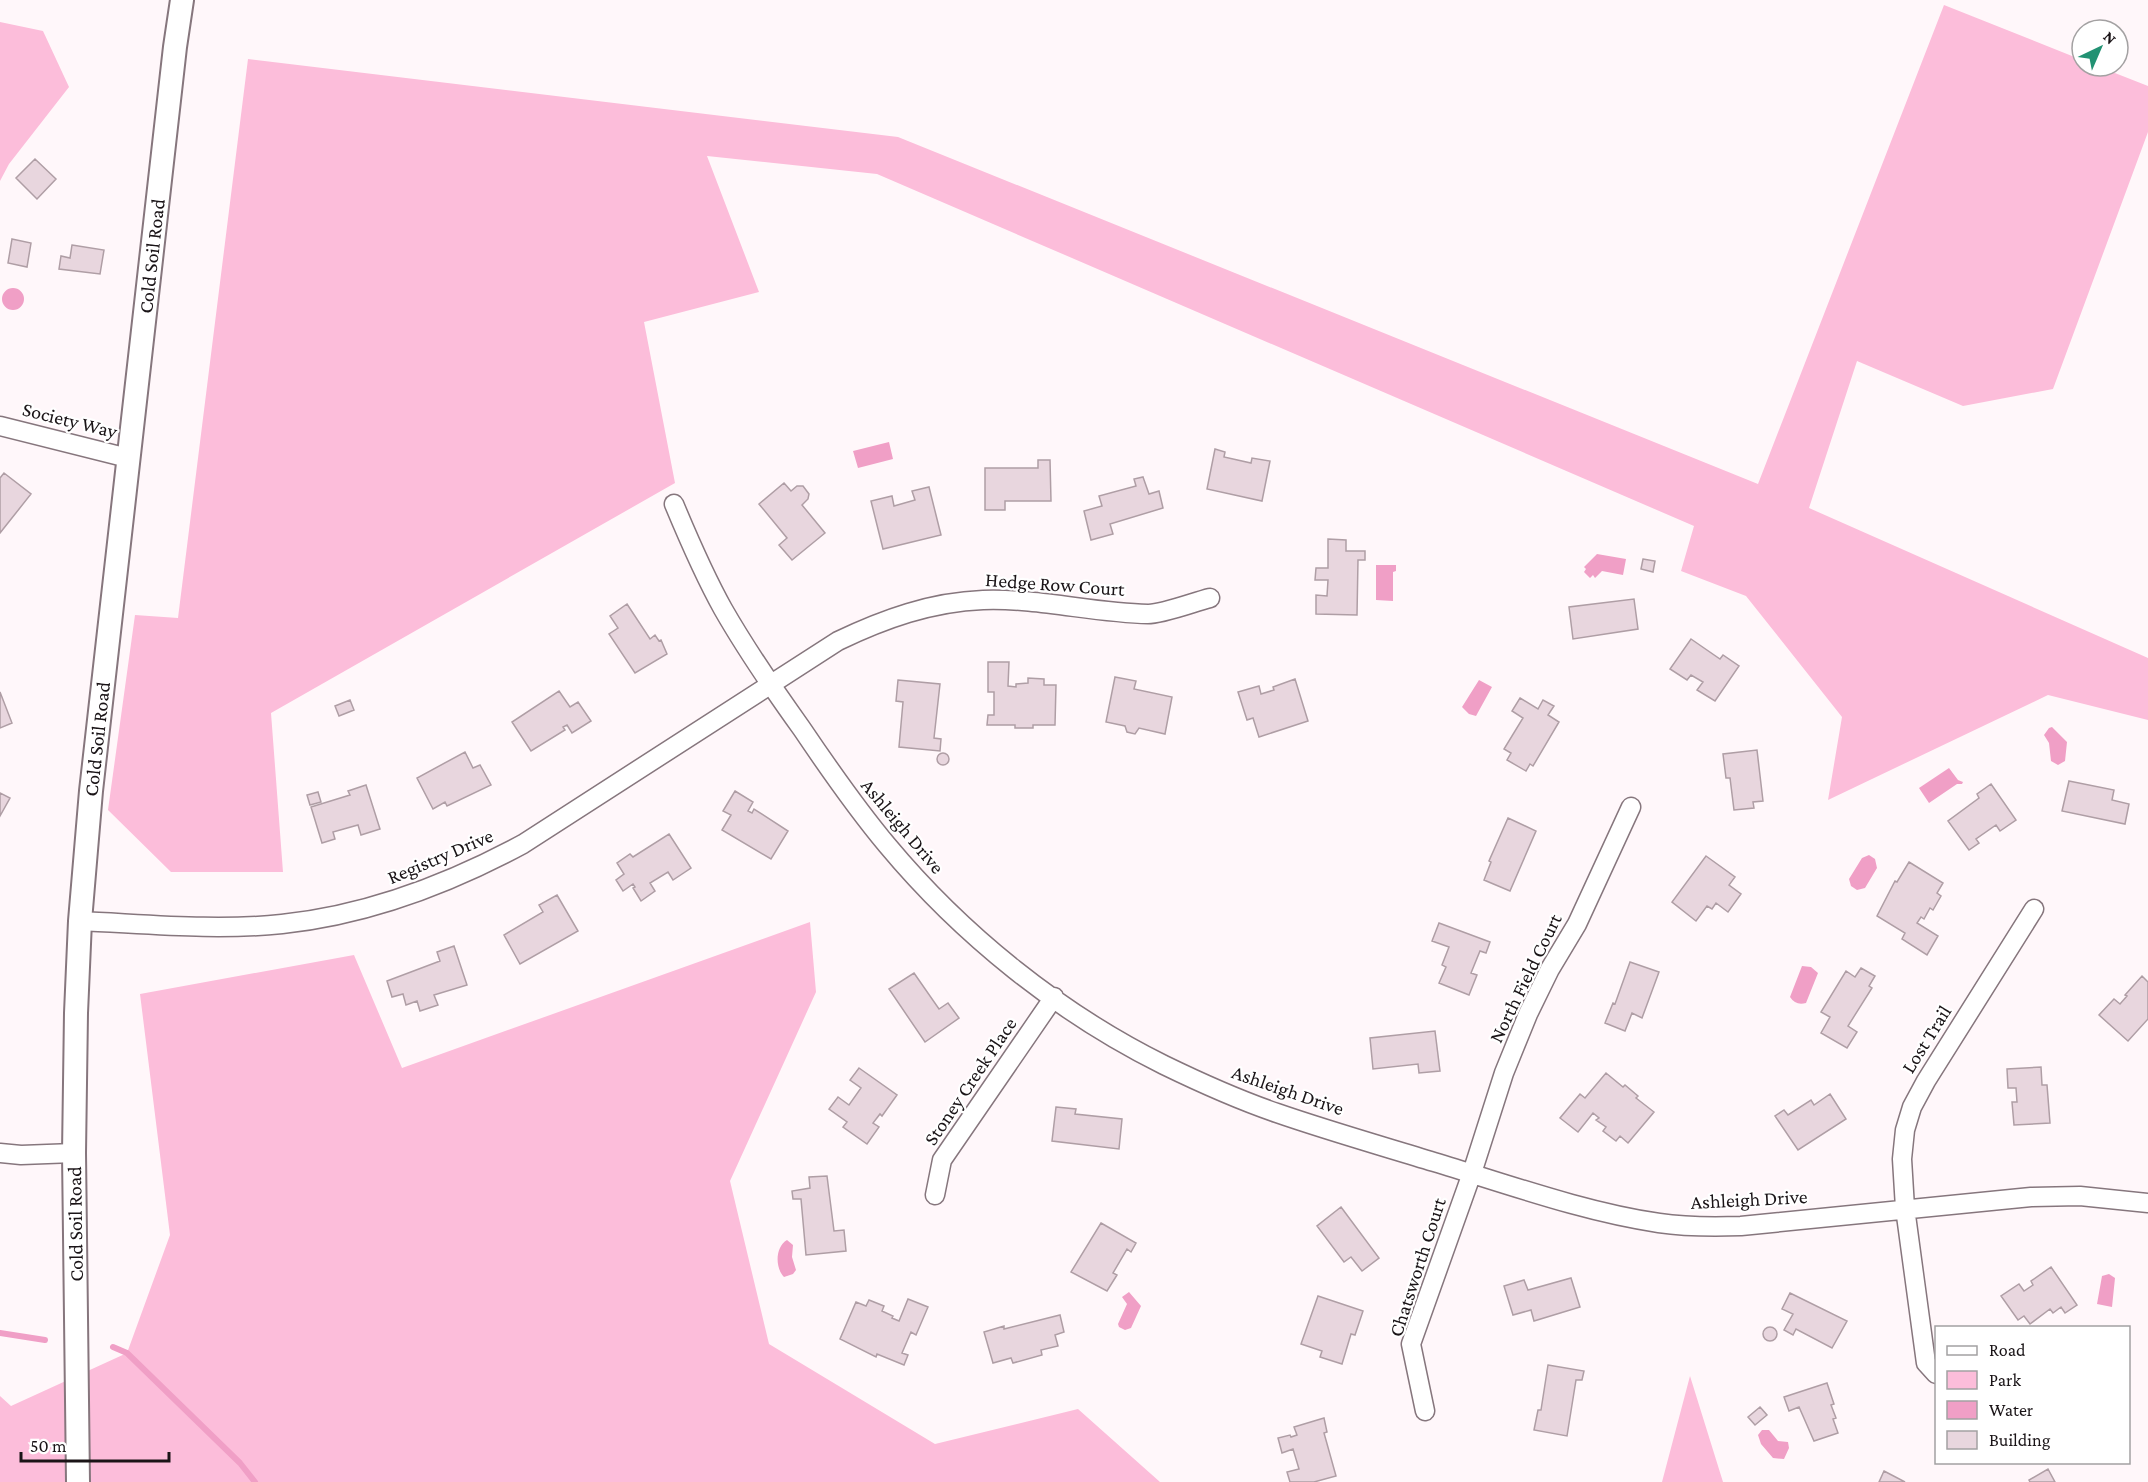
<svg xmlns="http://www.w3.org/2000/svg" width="2148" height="1482" font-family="'Crimson Pro',serif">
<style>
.green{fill:#fcbdda}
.water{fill:#f09fc6}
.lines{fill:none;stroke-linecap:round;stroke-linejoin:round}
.stream{stroke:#f09fc6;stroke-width:6}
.building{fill:#e8d6de;stroke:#af9ea5;stroke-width:1.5}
.minor-casing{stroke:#86767d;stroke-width:21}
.tertiary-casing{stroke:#86767d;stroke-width:26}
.minor{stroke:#fff;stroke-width:18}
.tertiary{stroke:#fff;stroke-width:22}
.labels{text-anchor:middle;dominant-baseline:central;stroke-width:4.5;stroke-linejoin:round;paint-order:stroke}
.street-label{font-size:20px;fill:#1a1417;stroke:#fff}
</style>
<rect width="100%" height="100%" fill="#fff7fa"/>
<path class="green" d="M1944 5 2082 60V66H2097L2148 86V132L2053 389 1963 406 1857 361 1809 508 2148 658V720L2048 695 1828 800 1842 717 1746 596 1681 571 1694 526 877 174 707 156 759 292 644 322 675 483 271 713 283 872H171L108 810 135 615 178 618 248 59 898 137 1758 484Z
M0 22 43 31 69 87 9 164 0 181Z
M810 922 816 992 730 1181 769 1344 935 1444 1078 1409 1160 1482H0V1396L11 1406 127 1353 170 1235 140 994 354 955 402 1068Z
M1690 1376 1723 1482H1662Z"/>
<path class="water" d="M2 299a11 11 0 1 1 22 0a11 11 0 1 1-22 0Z
M889 442 893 459 858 468 853 451Z
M1597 554 1626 559 1623 575 1602 571 1595 578 1593 575 1590 578 1584 572 1586 569 1584 567Z
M1376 565H1396V571L1393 572V601L1376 600Z
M1479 680 1492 687 1476 716 1469 714 1462 707Z
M2052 727 2067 742 2065 761 2058 765 2051 761 2049 743 2044 735 2049 728Z
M1949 768 1958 780 1963 782 1962 784H1957L1929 803 1919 788Z
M1869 855 1875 859 1877 868 1865 888 1857 890 1851 886 1849 879 1862 858Z
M1802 966 1811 967 1818 973 1806 1003C1799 1005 1794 1003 1790 997Z
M787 1240 793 1245 792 1257 796 1270 793 1274 784 1277C775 1268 775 1247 787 1240Z
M2109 1274 2115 1278 2112 1307 2097 1304 2102 1276Z
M1129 1292 1141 1306 1131 1328 1125 1330 1119 1327 1118 1324 1127 1304 1122 1297Z
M1762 1430H1769L1778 1441 1788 1442 1789 1448 1784 1459 1773 1458 1761 1444 1758 1435Z"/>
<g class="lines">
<path class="stream" d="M0 1333 45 1340
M113 1347 127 1353 240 1463 255 1482"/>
</g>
<path class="building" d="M35 159 56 179 37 199 16 178Z
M12 239 31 243 27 267 8 263Z
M72 245 104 250 100 274 59 269 61 256 70 258Z
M1215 449 1225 452 1224 457 1251 463 1252 458 1270 461 1262 501 1207 489Z
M1038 460H1050L1051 501H1005V510H985V468H1038Z
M4 473 31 494 0 533V478Z
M1143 477 1149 494 1159 491 1163 508 1110 524 1113 534 1091 540 1084 511 1102 506 1099 496 1136 486 1134 479Z
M784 483 791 491 797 486H803L809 494 808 499 802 505 825 533 792 560 779 545 787 538 759 504Z
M929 487 941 535 883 549 871 501 892 496 894 506 915 500 912 491Z
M1328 539 1346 540V551H1365V560H1358L1357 615 1316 614V595L1327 596 1328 580H1315L1316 568H1328Z
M1643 559 1655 561 1653 572 1641 569Z
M1634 599 1638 629 1573 639 1569 607Z
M627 604 650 639 655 635 659 641 661 640 667 654 635 673 609 634 618 628 610 616Z
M1691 639 1720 659 1723 655 1739 666 1715 701 1697 690 1703 682 1691 675 1687 680 1670 669Z
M988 662H1009L1008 686 1016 687V684L1028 683V678L1044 679V685H1056L1055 725H1033V728H1015V725H987L988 715H994V692H988Z
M1115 677 1136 681 1134 689 1172 697 1165 734 1139 728 1135 734 1127 732 1125 726 1106 722Z
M1295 679 1308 721 1259 737 1253 718 1247 720 1238 692 1259 686 1261 694 1274 690 1273 687Z
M898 680 940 684 934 738 941 739 940 751 899 747 903 702 896 701Z
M559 691 570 707 578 702 591 721 572 733 567 725 563 727 565 730 531 751 512 722Z
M0 692 12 723 0 728Z
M1520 698 1538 709 1543 700 1554 706 1548 715 1559 722 1533 766 1530 764 1526 771 1507 760 1511 753 1504 749 1523 718 1512 711Z
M350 700 354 710 339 716 335 706Z
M1757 750 1763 801 1753 802 1754 808 1734 810 1730 778H1726L1723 754Z
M465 752 473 768 480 765 491 785 447 806 445 802 433 809 417 778Z
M937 759a6 6 0 1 1 12 0a6 6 0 1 1-12 0Z
M2069 781 2114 790 2112 800 2129 804 2125 824 2062 811Z
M1991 784 2016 820 2000 831 1996 825 1976 839 1979 843 1969 850 1948 821 1979 798 1977 794Z
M366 785 380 829 361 835 358 825 333 832 335 839 322 843 311 807 350 795 348 791Z
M735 791 753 802 748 811 752 813 754 809 788 831 771 859 722 830 731 815 723 811Z
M318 792 321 802 310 805 307 795Z
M0 793 10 798 0 816Z
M1508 818 1536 831 1510 891 1484 880 1491 862 1489 861Z
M669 834 691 868 673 880 668 872 650 883 655 891 641 901 633 888 635 887 633 884 623 891 616 880 624 874 617 863 630 854 633 857Z
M1706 856 1735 877 1729 885 1741 894 1728 912 1716 903 1712 909 1707 906 1696 921 1672 902Z
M1909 862 1943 883 1937 893 1941 896 1933 910 1930 908 1924 919 1921 917 1917 923 1938 936 1927 955 1902 939 1905 933 1877 916 1895 881 1897 882Z
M557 895 578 931 520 964 504 935 543 912 539 905Z
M1439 923 1490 942 1486 953 1480 951 1471 973 1477 975 1469 995 1439 983 1446 967 1442 965 1449 947 1432 941Z
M454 946 467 985 434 995 438 1005 420 1011 417 1001 406 1005 403 994 392 997 387 981 440 961 437 952Z
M1630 962 1659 972 1642 1018 1632 1013 1625 1031 1605 1023 1613 1003 1615 1004Z
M1861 968 1875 976 1869 986 1872 988 1848 1026 1857 1032 1847 1048 1821 1033 1830 1017 1821 1012 1846 971 1855 977Z
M914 973 939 1009 948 1003 959 1018 925 1042 889 989Z
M2142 976 2148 982V1019L2128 1041 2099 1015 2114 999 2120 1004 2127 996 2125 995Z
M1435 1031 1440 1071 1419 1073 1418 1064 1373 1069 1370 1038Z
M2041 1067 2042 1085H2047L2050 1123 2014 1125 2012 1102H2017L2016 1088H2008L2007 1069Z
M859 1068 897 1095 882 1116 880 1114 873 1123 879 1127 867 1144 843 1127 847 1122 829 1109 838 1097 849 1105 861 1088 850 1080Z
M1606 1073 1623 1087 1625 1085 1638 1096 1636 1098 1654 1112 1628 1143 1620 1136 1616 1141 1603 1131 1606 1127 1596 1120 1599 1118 1593 1113 1578 1132 1560 1118 1580 1094 1585 1098Z
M1830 1094 1846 1119 1798 1150 1775 1116 1784 1110 1788 1115 1811 1100 1814 1105Z
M1056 1107 1076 1109 1075 1114 1122 1119 1119 1149 1052 1141Z
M827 1176 834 1231 844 1230 846 1251 806 1255 801 1199H793L792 1191 810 1188 809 1177Z
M1341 1207 1379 1258 1362 1271 1351 1257 1344 1262 1317 1226Z
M1101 1223 1136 1243 1131 1252 1127 1249 1113 1273 1117 1275 1107 1291 1071 1272Z
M2051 1267 2077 1305 2065 1313 2061 1307 2053 1313 2050 1309 2030 1324 2024 1316 2018 1320 2001 1296 2019 1284 2024 1291 2033 1285 2031 1281Z
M1571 1278 1580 1307 1534 1321 1531 1310 1513 1315 1504 1286 1524 1280 1528 1290Z
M1790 1293 1847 1321 1832 1348 1796 1329 1793 1335 1784 1330 1793 1314 1782 1309Z
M1318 1296 1363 1311 1355 1335 1351 1334 1342 1364 1320 1357 1322 1351 1301 1344Z
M908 1299 928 1307 916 1335 911 1332 902 1353 908 1355 904 1365 877 1354 876 1357 840 1339 856 1302 866 1306 869 1300 884 1306 882 1311 893 1316 892 1318 899 1321Z
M1060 1315 1064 1332 1055 1335 1058 1346 1041 1350 1042 1355 1013 1363 1011 1358 993 1363 984 1332 1004 1326V1329Z
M1763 1334a7 7 0 1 1 14 0a7 7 0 1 1-14 0Z
M1548 1365 1584 1371 1582 1380H1576L1567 1436 1534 1430 1538 1410H1541Z
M1827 1383 1834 1404 1831 1405 1836 1418 1833 1419 1838 1433 1814 1441 1799 1407 1789 1411 1784 1397Z
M1760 1407 1767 1415 1755 1425 1748 1417Z
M1324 1418 1327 1432 1324 1433 1336 1476 1314 1482H1290L1287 1472 1299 1469 1293 1449 1282 1453 1278 1438 1290 1435 1291 1437 1297 1435 1294 1427Z
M2048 1469 2055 1482H2030L2029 1480Z
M1884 1471 1905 1482H1879Z"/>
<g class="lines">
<g class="minor-casing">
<path id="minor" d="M0 426 128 458
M674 504C689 540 704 575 723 609 747 651 774 690 802 729 829 769 856 808 887 845 962 935 1059 1013 1164 1065 1201 1083 1239 1100 1277 1113 1329 1131 1382 1146 1434 1162 1507 1184 1584 1212 1659 1223 1686 1227 1713 1227 1741 1226L2031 1197 2080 1196 2148 1203
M80 921C147 924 215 931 282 924 368 915 447 885 523 844L838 641C884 619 931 602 983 600 1039 598 1093 613 1148 614 1163 614 1194 602 1210 598
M0 1153 21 1155 74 1153
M935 1195 942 1160 1054 997
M1936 1374 1926 1363 1905 1208 1902 1159 1905 1130 1912 1107 1926 1081 2034 909
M1425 1411 1411 1344 1472 1173 1504 1073 1528 1014 1550 969 1577 924 1631 807"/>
</g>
<g class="tertiary-casing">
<g id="tertiary">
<path id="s1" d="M78 1482 74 1153 76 1013 80 921 91 791 175 47 182 0"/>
</g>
</g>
<use href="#minor" class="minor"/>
<use href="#tertiary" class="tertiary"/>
</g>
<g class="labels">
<g class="street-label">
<text stroke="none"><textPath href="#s1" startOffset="1230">Cold Soil Road</textPath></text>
<text transform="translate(70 420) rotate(14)">Society Way</text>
<text transform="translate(1055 584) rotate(4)">Hedge Row Court</text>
<text stroke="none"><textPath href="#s1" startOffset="744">Cold Soil Road</textPath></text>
<text transform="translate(903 826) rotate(50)">Ashleigh Drive</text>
<text transform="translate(440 856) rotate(-23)">Registry Drive</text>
<text transform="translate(1525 978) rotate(-64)">North Field Court</text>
<text transform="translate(1926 1039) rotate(-58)">Lost Trail</text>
<text transform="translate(970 1081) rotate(-56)">Stoney Creek Place</text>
<text transform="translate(1288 1090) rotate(19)">Ashleigh Drive</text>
<text transform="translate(1749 1199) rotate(-3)">Ashleigh Drive</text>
<text transform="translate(75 1224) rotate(-91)">Cold Soil Road</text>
<text transform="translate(1417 1267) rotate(-72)">Chatsworth Court</text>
</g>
</g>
<rect x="1935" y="1326" width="195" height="138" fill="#ffffff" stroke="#a3a1a2" stroke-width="1.5"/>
<rect x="1947" y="1346" width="30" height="9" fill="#ffffff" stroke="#a3a1a2" stroke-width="1.5"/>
<text x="1989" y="1356" font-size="18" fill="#1a1417">Road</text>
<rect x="1947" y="1371" width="30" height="18" fill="#fcbdda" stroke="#a3a1a2" stroke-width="1.5"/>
<text x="1989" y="1386" font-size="18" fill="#1a1417">Park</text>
<rect x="1947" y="1401" width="30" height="18" fill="#f09fc6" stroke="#a3a1a2" stroke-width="1.5"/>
<text x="1989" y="1416" font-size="18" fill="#1a1417">Water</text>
<rect x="1947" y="1431" width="30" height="18" fill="#e8d6de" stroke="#a3a1a2" stroke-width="1.5"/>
<text x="1989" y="1446" font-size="18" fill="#1a1417">Building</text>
<g transform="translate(2100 48) rotate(44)"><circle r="28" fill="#ffffff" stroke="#a3a1a2" stroke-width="1.5"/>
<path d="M0-4.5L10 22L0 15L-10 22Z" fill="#229273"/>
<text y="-9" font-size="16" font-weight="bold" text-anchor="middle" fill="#1a1417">N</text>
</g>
<path d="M21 1452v9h148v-9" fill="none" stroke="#1a1417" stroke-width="3"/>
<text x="30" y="1452" font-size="18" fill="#1a1417" stroke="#ffffff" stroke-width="4.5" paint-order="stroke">50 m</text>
</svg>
